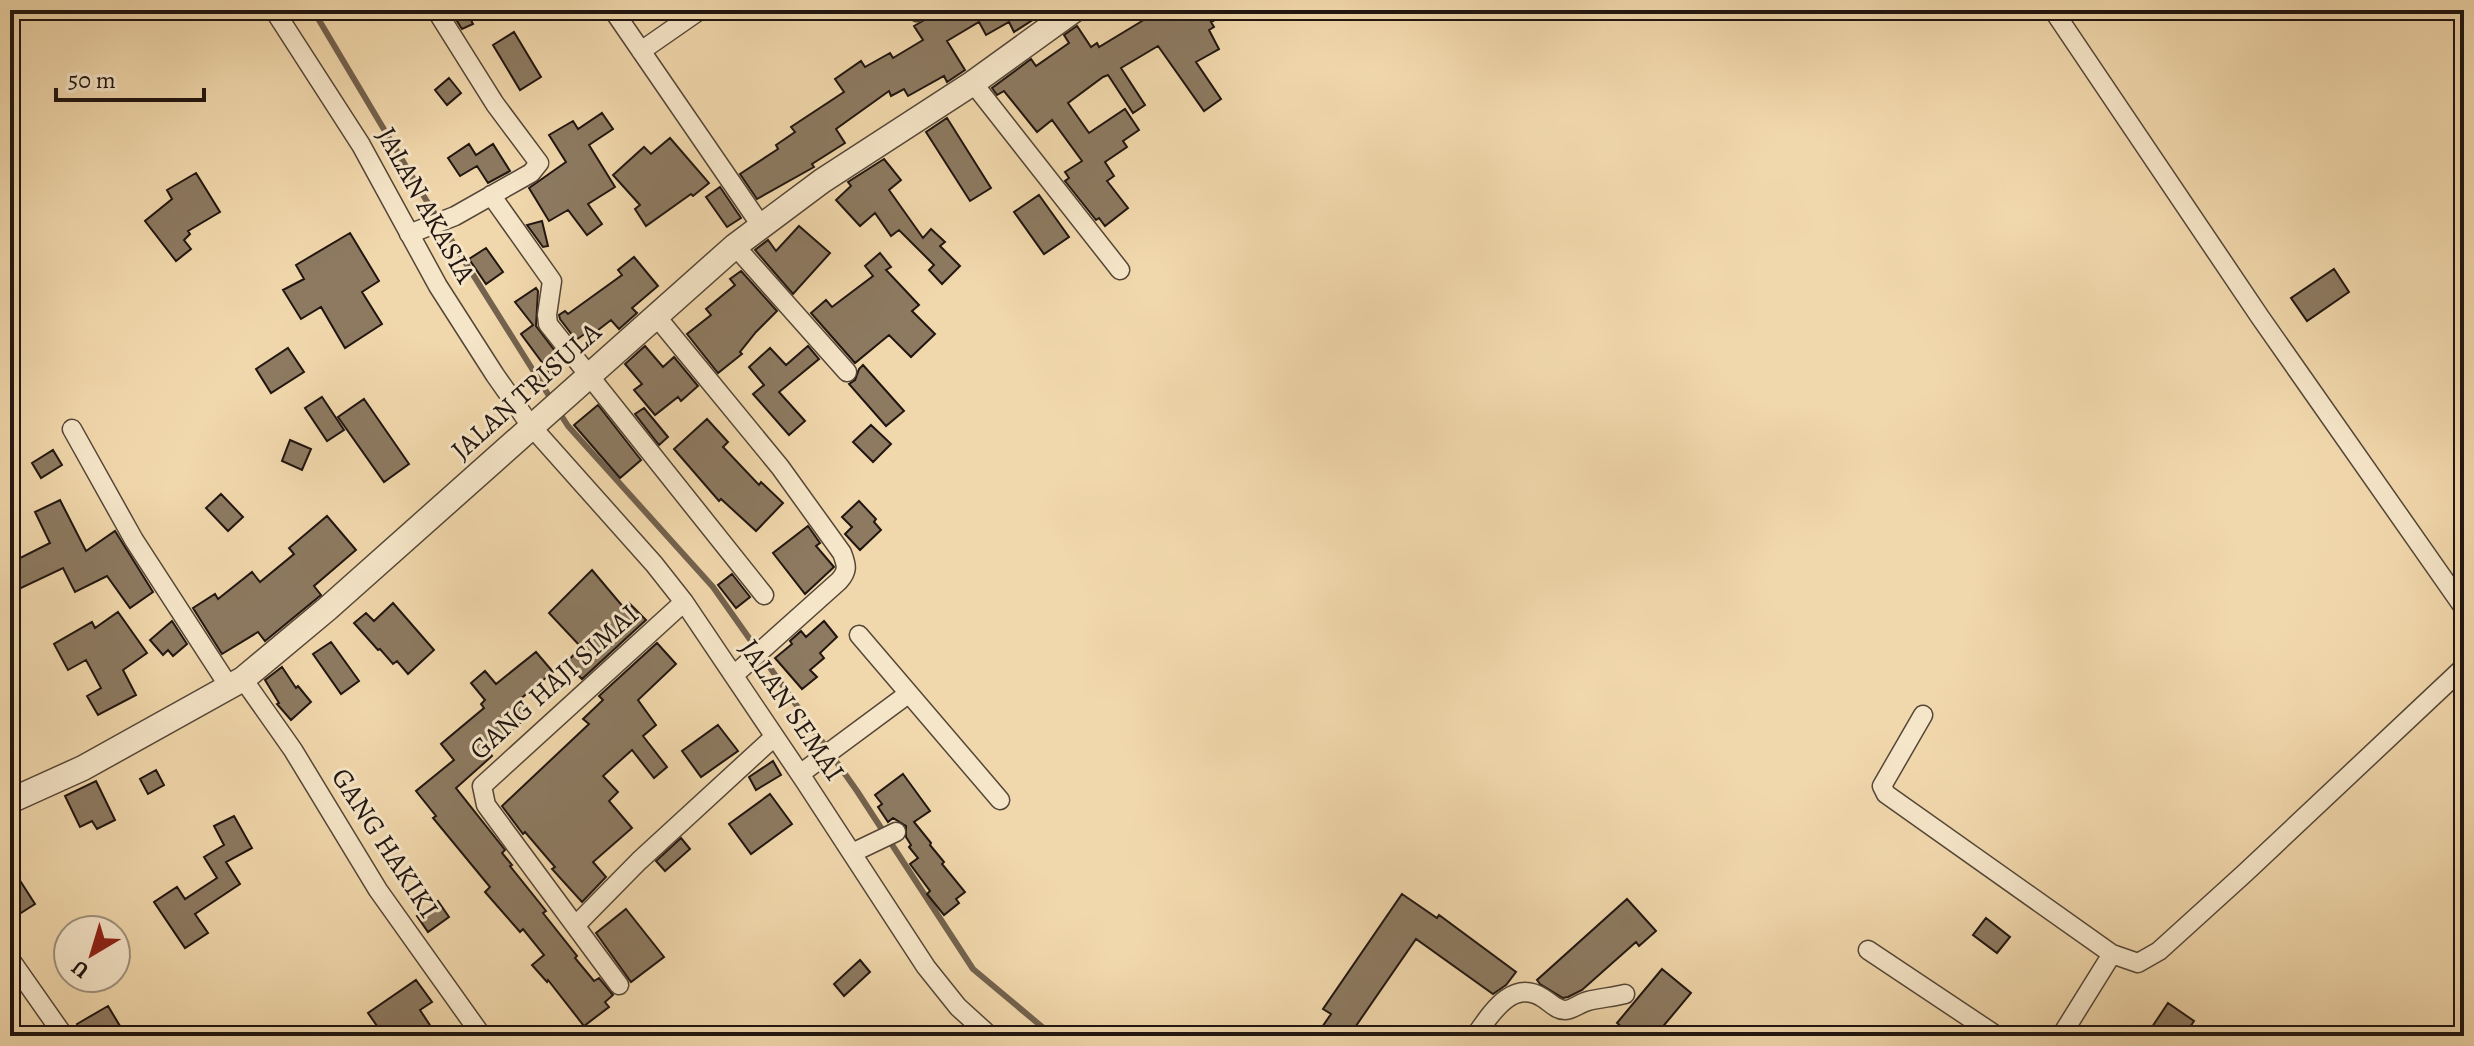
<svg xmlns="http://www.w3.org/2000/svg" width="2474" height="1046" font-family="Alegreya,serif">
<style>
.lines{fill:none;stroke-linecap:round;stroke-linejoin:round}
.stream{stroke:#73624e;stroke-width:6}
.building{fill:#8d7a61;stroke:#201510;stroke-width:2}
.minor-casing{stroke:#544637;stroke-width:21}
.tertiary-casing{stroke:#544637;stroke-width:27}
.minor{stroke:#f6e6c9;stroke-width:18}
.tertiary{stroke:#f6e6c9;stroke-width:24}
.labels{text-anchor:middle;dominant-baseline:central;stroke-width:6;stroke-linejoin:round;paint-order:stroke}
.street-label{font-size:28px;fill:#201510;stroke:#f6e6c9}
</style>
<rect width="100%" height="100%" fill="#f1d8ac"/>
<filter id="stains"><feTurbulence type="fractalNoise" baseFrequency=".0025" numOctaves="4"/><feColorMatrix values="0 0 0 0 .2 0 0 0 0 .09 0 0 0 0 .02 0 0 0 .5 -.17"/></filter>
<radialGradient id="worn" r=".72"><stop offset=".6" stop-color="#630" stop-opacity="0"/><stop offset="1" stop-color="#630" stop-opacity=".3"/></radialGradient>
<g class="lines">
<path class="stream" d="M313 10 423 195 551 399
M559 412 568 426 713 587 857 791 973 969 1053 1036"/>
</g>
<path class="building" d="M450 10H466L473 24 462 29Z
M929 10H1048L1014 32 1009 22 986 35 979 22 947 41 965 70 947 82 944 76 908 96 904 89 891 96 889 91 836 129 845 143 812 164 814 167 757 199 740 174 778 149 776 145 795 132 791 127 844 92 835 79 861 61 865 67 890 53 893 58 923 40 914 26 928 18Z
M1134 10H1234L1211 22 1214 27 1209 30 1219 49 1196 62 1221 99 1204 111 1158 46 1121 68 1145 105 1133 113 1108 75 1103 77 1068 103 1089 133 1125 109 1139 130 1123 141 1127 147 1105 162 1114 176 1107 181 1128 208 1105 226 1099 218 1096 220 1065 181 1069 178 1065 172 1082 161 1052 120 1037 132 1004 91 997 95 992 88 1031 59 1036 66 1069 43 1064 35 1077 26 1091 47 1097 43 1099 47 1142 21Z
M514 32 541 77 520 90 493 45Z
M449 78 461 93 447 105 435 90Z
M602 113 613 129 589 145 615 187 588 204 602 224 587 235 568 210 549 221 529 188 566 162 549 135 573 121 578 129Z
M947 118 991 188 970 201 926 132Z
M670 138 709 183 693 196 691 194 646 226 635 209 640 205 613 175 644 147 651 154Z
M469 144 476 155 493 144 510 171 488 183 477 166 460 176 448 158Z
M884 159 901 180 889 190 923 238 931 229 945 242 940 246 960 266 942 284 929 270 934 265 899 230 891 236 875 213 860 226 836 200 851 186 848 182Z
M196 173 220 212 188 231 190 234 184 240 191 249 176 261 145 221 172 199 167 190Z
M720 187 741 218 727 227 706 197Z
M1039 195 1069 237 1044 254 1014 212Z
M542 221 548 246 543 247 527 225Z
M799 226 830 253 793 294 755 250 768 240 776 251Z
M350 233 379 281 362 292 382 324 345 348 321 307 301 319 283 290 304 279 296 265Z
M486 248 503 272 486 284 469 259Z
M880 253 891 267 886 270 919 305 912 311 935 334 911 357 889 335 855 363 811 313 826 300 832 307 873 276 865 266Z
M634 257 658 286 632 308 637 313 619 329 611 320 589 337 586 333 576 340 560 319 559 315 565 311 568 314 622 275 618 270Z
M2334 269 2349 292 2307 321 2291 298Z
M741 271 777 311 756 332 740 352 742 354 718 373 687 334 711 315 706 309 735 285 730 279Z
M536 288 538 291 536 326 564 363 550 373 521 334 533 325 515 302Z
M645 346 663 367 674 357 698 386 681 401 678 397 655 415 634 390 642 384 625 364Z
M808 346 819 359 779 392 805 421 789 435 753 394 764 385 749 367 770 348 786 365Z
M288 348 304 372 271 393 256 369Z
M863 365 904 411 886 426 849 384 855 380 859 369Z
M322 397 344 430 327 441 305 408Z
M364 399 409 464 384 482 338 417Z
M598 405 641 460 620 478 574 425Z
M644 408 668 437 659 445 635 414Z
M707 419 728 442 723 447 759 485 761 482 783 503 756 531 721 499 719 501 674 449Z
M871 425 891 444 873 462 853 442Z
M290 440 311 449 302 470 282 461Z
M53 450 62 465 41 478 32 463Z
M221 494 243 517 228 531 206 508Z
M60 500 86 551 115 531 153 592 130 608 107 576 75 592 63 568 19 589 10 572V563L50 543 35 512Z
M859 501 876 519 874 522 881 530 860 550 845 534 852 527 842 517Z
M327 516 356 550 314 586 321 595 265 641 258 632 222 654 193 608 215 594 218 599 252 572 260 582 294 554 289 548Z
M808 526 820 543 816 546 834 567 805 594 773 553Z
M592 570 624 608 629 603 646 620 582 679 566 663 581 647 549 613Z
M732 574 750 597 736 608 718 585Z
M393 603 434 650 408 674 397 661 393 664 380 649 378 650 354 623 366 613 374 621Z
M118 612 147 653 123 670 136 695 98 715 87 696 101 688 86 660 68 670 54 644 92 622 95 628Z
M172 621 187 644 173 656 168 650 163 655 150 640Z
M824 621 837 637 820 653 824 658 810 670 817 677 802 689 775 658 792 644 790 641 801 631 806 637Z
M331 642 359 681 341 694 313 654Z
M657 643 676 664 638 700 656 725 643 736 667 767 654 778 632 750 603 776 618 792 609 801 632 828 593 862 606 877 582 902 552 869 555 867 525 832 523 834 502 806 589 724 583 719 603 700 599 696Z
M536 652 553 672 518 701 529 715 488 751 492 756 456 788 505 850 502 853 512 865 510 866 546 911 543 913 577 956 575 958 594 981 599 978 613 995 605 1002 609 1007 584 1026 548 980 547 982 532 965 544 955 523 929 520 932 485 892 490 887 433 818 436 816 416 791 454 760 441 744 484 708 481 704 485 700 471 683 485 671 496 684Z
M282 667 296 688 298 686 311 702 291 720 277 704 279 703 265 680Z
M718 725 738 751 701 777 682 751Z
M773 761 781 775 756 790 749 777Z
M156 770 164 785 148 794 140 779Z
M903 774 930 811 914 822 931 843 930 845 944 862 942 864 965 892 956 899 959 903 944 915 927 894 930 891 910 864 918 858 909 847 911 845 906 837V826L893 818 888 822 878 807 882 804 875 795Z
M96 781 115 820 97 829 92 821 80 827 65 796Z
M770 794 792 824 751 854 729 824Z
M234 816 252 848 226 862 240 884 195 914 208 933 185 948 154 902 177 887 185 899 217 878 204 857 224 845 214 826Z
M681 838 690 849 665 871 656 861Z
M10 865 35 904 10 920Z
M1402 894 1437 918 1439 915 1516 972 1506 985 1493 994 1416 939 1349 1036H1316L1331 1014 1323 1009Z
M1627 899 1656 931 1639 946 1636 942 1582 990 1568 997 1563 998 1540 984 1537 980Z
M438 901 449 917 428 932 417 916Z
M626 909 664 957 631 982 596 933Z
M1986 918 2010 937 1997 953 1973 935Z
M860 960 870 972 844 996 834 984Z
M1662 969 1691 993 1655 1036H1632L1617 1023Z
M416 980 432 1002 420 1010 437 1036H384L368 1013Z
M2168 1003 2194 1021 2184 1036H2146Z
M108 1006 126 1036H84L77 1024Z"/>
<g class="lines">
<g class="minor-casing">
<path id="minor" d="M274 10 361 145 438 286 495 375 531 426 654 564 684 602 804 780 926 967 958 1007 990 1036
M613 10 762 227
M916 10 917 12
M2053 10 2260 317 2464 608
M641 51 700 10
M973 83 1120 270
M491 195 552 281 547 315 548 324 764 595
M409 234 455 216 531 173 539 163 495 104 436 10
M735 246 847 372
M656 316 780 467 842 553C847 566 848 571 839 581L734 675
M72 429 134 540 230 688
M859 635 1000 800
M243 679 293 750 378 890 482 1036
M1923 715 1882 786 1886 794 2112 954 2138 963 2159 951 2245 873 2464 667
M800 774 908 694
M852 853 896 832
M576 925 639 861 774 737
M1868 950 1997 1036
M10 959 64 1036
M619 985 486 805 482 786 684 602
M1475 1036C1491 1014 1512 978 1543 998 1550 1002 1556 1010 1565 1010 1572 1010 1580 1003 1588 1001 1600 998 1613 997 1625 994
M2061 1036 2112 954"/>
</g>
<g class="tertiary-casing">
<path id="tertiary" d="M10 801 83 768 243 679 327 609 735 246 822 181 973 83 1074 10"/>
</g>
<use href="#minor" class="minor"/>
<use href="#tertiary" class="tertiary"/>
</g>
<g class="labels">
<g class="street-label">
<text transform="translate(426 205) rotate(61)">JALAN AKASIA</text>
<text transform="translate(526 391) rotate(-42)">JALAN TRISULA</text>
<text transform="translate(554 682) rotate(-42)">GANG HAJI SIMAI</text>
<text transform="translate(792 710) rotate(56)">JALAN SEMAI</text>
<text transform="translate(385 843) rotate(57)">GANG HAKIKI</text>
</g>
</g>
<rect width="2474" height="1046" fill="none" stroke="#f1d8ac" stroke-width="40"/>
<rect x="12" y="12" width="2450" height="1022" fill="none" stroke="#201510" stroke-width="4"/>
<rect x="20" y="20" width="2434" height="1006" fill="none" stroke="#201510" stroke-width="2"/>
<g transform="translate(92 954) rotate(218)"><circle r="38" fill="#f6e6c9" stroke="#a0927f" stroke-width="2"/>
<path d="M0-6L14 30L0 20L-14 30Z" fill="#8f2418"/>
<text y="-12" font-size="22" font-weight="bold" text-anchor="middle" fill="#201510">U</text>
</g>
<path d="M56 88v12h148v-12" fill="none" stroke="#201510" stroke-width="4"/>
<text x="68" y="88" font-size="24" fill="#201510" stroke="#f6e6c9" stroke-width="6" paint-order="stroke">50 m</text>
<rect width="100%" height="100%" filter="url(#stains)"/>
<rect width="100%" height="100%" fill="url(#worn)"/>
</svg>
